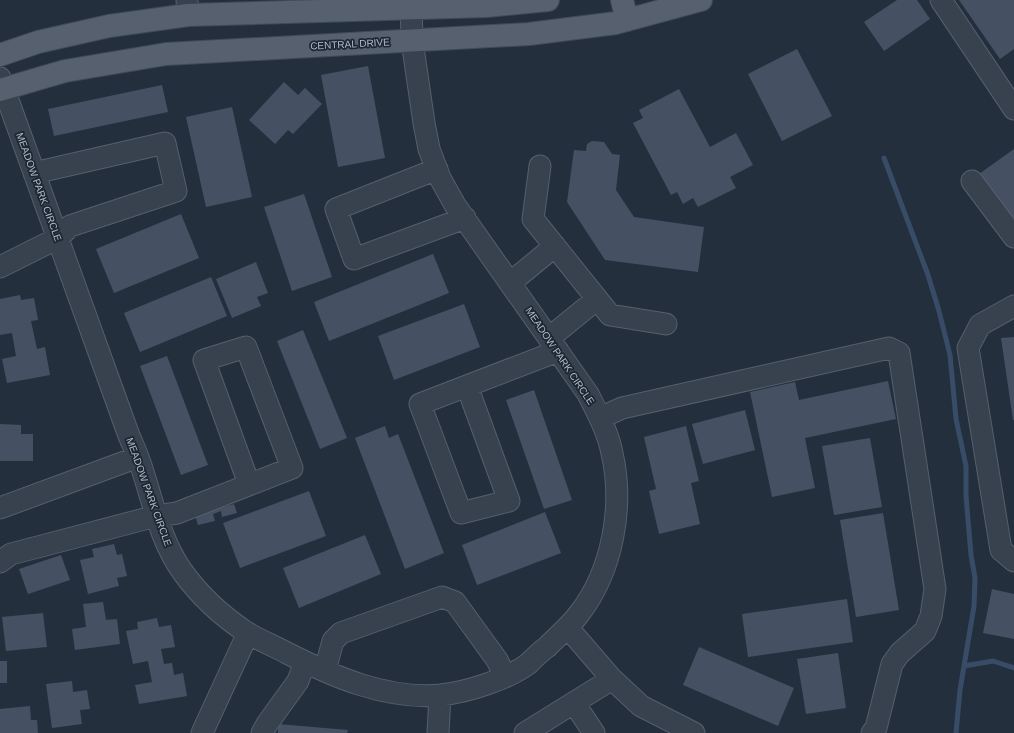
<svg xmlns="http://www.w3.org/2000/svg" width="1014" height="733" font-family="Arial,sans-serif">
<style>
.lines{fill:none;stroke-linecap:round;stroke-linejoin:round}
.stream{stroke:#394c67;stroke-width:5}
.building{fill:#455162}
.minor-casing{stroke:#565f6c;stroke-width:23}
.major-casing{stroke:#414a57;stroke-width:24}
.minor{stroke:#38414e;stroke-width:21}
.major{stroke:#56606e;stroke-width:22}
.labels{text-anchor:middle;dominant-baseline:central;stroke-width:3.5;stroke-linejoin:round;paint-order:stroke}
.street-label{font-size:10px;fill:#b4bcc9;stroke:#1d2633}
</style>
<rect width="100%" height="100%" fill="#242f3e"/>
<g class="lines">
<path class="stream" d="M884 158 928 275 939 311 950 355 956 419 966 466V496L971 555 975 578 974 606 960 690 956 733
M964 666 993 661 1014 668"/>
</g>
<path class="building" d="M897 0H917L930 19 884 51 864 22Z
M959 0H1014V49L1000 59Z
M797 49 832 116 782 141 748 74Z
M368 66 385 158 338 167 321 75Z
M284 82 298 95 305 88 322 104 293 134 288 130 275 144 249 120Z
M162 85 168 112 54 136 48 109Z
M679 89 710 147 736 133 753 165 730 177 736 188 698 207 693 198 683 204 677 192 671 195 633 123 643 118 639 110Z
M232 107 252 197 206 207 186 117Z
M592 141 604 142 612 154 620 155 616 190 634 217 704 227 698 272 605 260 567 202 574 150 586 151 587 144Z
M1014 149V223L979 174Z
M304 194 332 277 292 291 264 207Z
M181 214 199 258 114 293 96 249Z
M433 254 449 293 329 341 314 302Z
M256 262 268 293 257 297 261 306 232 318 216 279Z
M211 277 227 316 140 352 124 313Z
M20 295 21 300 34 298 38 320 31 321 37 349 45 347 50 375 7 383 2 359 16 356 12 333 0 335V299Z
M464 304 480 347 394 380 378 336Z
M303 330 347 438 320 449 277 341Z
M1014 337V420H1013L1001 338Z
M167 356 208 465 181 475 140 366Z
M888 381 896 419 805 438 815 488 772 497 750 392 795 382 799 400Z
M534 390 572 500 544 509 506 400Z
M745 410 755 450 703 464 692 424Z
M0 424 21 425V434H33V461H0Z
M385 426 389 438 398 434 444 553 405 569 355 438Z
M686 426 699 481 691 483 700 524 659 534 649 491 656 489 644 437Z
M870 438 882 507 834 515 822 446Z
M309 491 326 536 240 568 223 523Z
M234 504 237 513 222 517 221 511 213 514 215 521 198 525 195 515Z
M545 512 561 553 477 585 462 545Z
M883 513 899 610 856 617 840 520Z
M365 535 381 574 299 608 283 568Z
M114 544 117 555 122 554 127 576 117 578 119 586 88 594 80 560 94 557 92 549Z
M61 555 70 580 28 594 19 569Z
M992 589 1014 594V639L983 633Z
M847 599 853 642 748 657 742 614Z
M103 602 106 620 117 619 120 644 75 650 72 629 86 627 83 604Z
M43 613 47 647 6 651 2 617Z
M157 618 159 627 171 625 175 647 161 649 164 664 172 663 174 675 183 673 187 696 139 704 135 685 152 682 148 661 133 664 126 631 138 629 137 622Z
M699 647 794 688 778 726 683 685Z
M838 653 846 708 806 714 797 659Z
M0 661H7V683H0Z
M72 681 73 692 87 690 90 709 80 710 82 724 52 728 46 684Z
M30 706 31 720H37L38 733H0V709Z
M278 724 348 730 347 733H278Z"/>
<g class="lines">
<g class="minor-casing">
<path id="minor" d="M187 0 188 15
M941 0 1014 109
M0 78 128 433C131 441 135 449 138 457 152 495 158 537 182 571 199 595 222 616 246 632 259 640 274 646 287 653 334 677 387 700 441 695 467 692 506 680 528 664 534 658 540 652 547 647 558 636 570 626 579 614 613 570 624 506 612 453 608 432 597 412 588 394L455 205 440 178 429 149 424 123 412 41 411 0
M540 166 533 219 610 315 666 324
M437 169 336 209 354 259 465 218
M972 181 1014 237
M0 267 58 238 70 226 176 191 165 143 34 173
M510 283 555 246
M1014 306 980 325 968 348 1001 550 1014 561
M549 338 597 299
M467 386 509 501 461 513 420 404 558 351
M600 418 622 408 889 348 899 353 935 589 931 616 925 631 900 653 892 664 876 728 872 733
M0 508 138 457
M0 562 11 554 156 516 177 513 292 468 246 347 204 360 249 484
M568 628 612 679 641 706 694 733
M325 670 333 641 341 633 442 597 455 602 497 660 505 676
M574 703 594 733
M202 733 248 633
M262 733 267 724 298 681 305 662
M438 733 440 695
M525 733 612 679"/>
</g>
<g class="major-casing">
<path id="major" d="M622 0 627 20
M0 55 38 42 109 26 188 15 486 6 548 0
M0 90 65 71 166 54 529 34 616 23 701 0"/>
</g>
<use href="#minor" class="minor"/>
<use href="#major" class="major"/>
</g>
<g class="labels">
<g class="street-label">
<text transform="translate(350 44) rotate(-3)">CENTRAL DRIVE</text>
<text transform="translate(39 187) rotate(70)">MEADOW PARK CIRCLE</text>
<text transform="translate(560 356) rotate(56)">MEADOW PARK CIRCLE</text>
<text transform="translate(149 492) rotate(70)">MEADOW PARK CIRCLE</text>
</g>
</g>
</svg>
